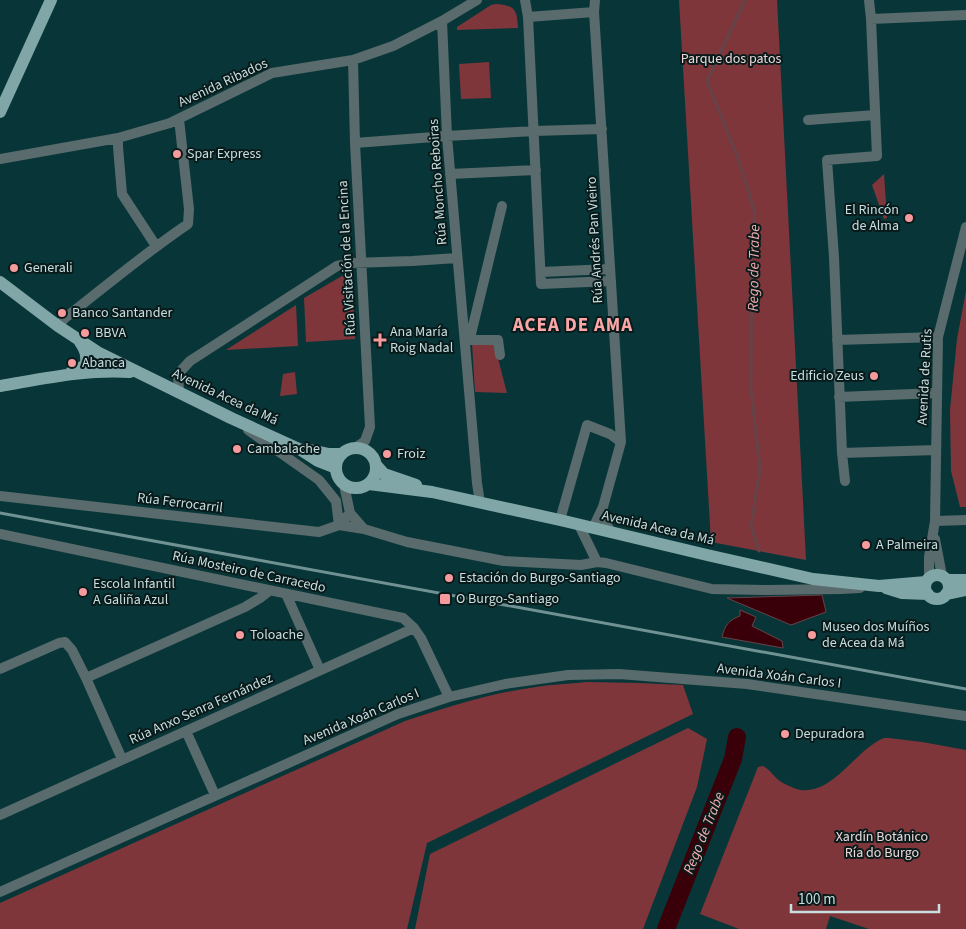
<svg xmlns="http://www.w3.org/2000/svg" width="966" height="929" font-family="'Source Sans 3',sans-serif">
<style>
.green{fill:#7f363b}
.water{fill:#390009;stroke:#644349}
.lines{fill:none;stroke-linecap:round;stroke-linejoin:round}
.stream{stroke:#644349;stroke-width:3}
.river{stroke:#390009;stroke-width:18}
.minor{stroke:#596b6c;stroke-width:10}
.major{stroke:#81a6a8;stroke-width:12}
.rail{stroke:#719293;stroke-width:3}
.poi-dot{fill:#f59b9d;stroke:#091a1b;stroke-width:2}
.labels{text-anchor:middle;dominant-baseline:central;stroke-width:4;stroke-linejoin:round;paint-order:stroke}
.park-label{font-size:14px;fill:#efd6d6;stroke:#091a1b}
.street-label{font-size:14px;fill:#c8dedf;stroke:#091a1b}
.poi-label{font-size:14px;fill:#c8dedf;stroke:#091a1b;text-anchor:start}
.water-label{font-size:15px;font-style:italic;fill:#f5adae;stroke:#091a1b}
.district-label{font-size:19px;font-weight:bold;letter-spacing:1px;fill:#fba7a8;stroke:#091a1b}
</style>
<rect width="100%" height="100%" fill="#083638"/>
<path class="green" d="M679 0H777L806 560 711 542Z
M496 4C515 5 517 10 518 28L457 30V27L491 5Z
M489 62 491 98 461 99 459 64Z
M884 174 887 218 884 219 872 185Z
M348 274 352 278 355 339 306 342 304 298 342 276Z
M966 291V507H960L951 471 950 410 957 339Z
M296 305 298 346 226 350Z
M472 343H494L507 393 475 392Z
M295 372 297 394 280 396 283 374Z
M586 682 638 683 683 685 693 714 427 843 407 929H0V903L405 721C448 707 491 693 536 687 553 684 570 684 586 682Z
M688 728 707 739 697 787 643 929H415L430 854Z
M884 738H889L922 742 966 750V929H869L830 916 826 929H739L700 914 758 767 763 766C771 770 775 779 783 783 789 786 795 789 801 790 834 794 856 749 884 738Z"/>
<path class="water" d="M822 595 826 612 791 625 727 598Z
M740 610 756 617 752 626 782 641 783 648 722 637C725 625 729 620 740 616Z"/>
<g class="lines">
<path class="stream" d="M745 0 707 81 738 158 755 213 752 245 751 389 760 469 751 526 759 551"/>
<path class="river" d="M666 929 733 759 737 737"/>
<path class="minor" d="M525 0 528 17 541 284 611 281
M869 0 871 19 966 15
M528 17 594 12
M871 19 877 156 827 160 834 257 842 453 936 450
M442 21 447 136 477 483 480 503
M353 60 355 143 370 427 365 441 355 448
M808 120 875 115
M118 138V147L122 194 156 246
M355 143 447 136 534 131 602 129
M0 159 118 138 170 123 272 73 353 60 393 46 442 21 477 0
M450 174 536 170
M541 272 610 269
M58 326 65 318C106 286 145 253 188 224L189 209 179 119
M465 340 471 334 502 206
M465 340H498L500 355
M837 340 938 337
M179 392 178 374 190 361 337 266 352 263 412 261 457 258
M839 397 937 393
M248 430 319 480 336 501 339 525
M842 453 845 481
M344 485 350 513 364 529
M0 496 319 532 339 525 350 513
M603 507 604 518 611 533
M560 520 587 425 610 434 621 442
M935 521 966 520
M339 525 364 529 407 542 504 561 581 565 597 562 606 563 712 589 768 590 841 589 860 588
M579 525 597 562
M593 528 603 507 621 442 594 12 595 0
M0 534 403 618 414 628 421 638 449 697
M935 539 942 576
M929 577V557L935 521 938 337 966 227
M286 594 320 670
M0 669 59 643 65 642 72 650 86 678 122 759
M86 678 245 607 260 598 269 591
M186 731 215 795
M0 815 414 628
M0 892 398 714 449 697 505 684 568 675 619 674 747 684 966 716"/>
<path class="major" d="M0 112 51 0
M0 282 58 326 99 353 231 418 301 450 318 461 336 468
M70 373 82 367 86 364C87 354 85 349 80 342
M0 386C42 379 87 369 130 372
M336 468a20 20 0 1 1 40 0a20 20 0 1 1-40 0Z
M303 450H310L329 454H342
M376 465 384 474 416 485
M369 484 432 492 560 520 707 555 813 579 879 586 926 582
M925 587a12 12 0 1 1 24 0a12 12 0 1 1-24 0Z
M947 580H966
M886 588 902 593 928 594
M946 594 966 590"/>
<path class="rail" d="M0 513 966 689"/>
</g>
<g class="poi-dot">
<circle cx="177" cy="154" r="5"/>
<circle cx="909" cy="218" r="5"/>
<circle cx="14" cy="268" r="5"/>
<circle cx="62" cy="313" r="5"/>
<circle cx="85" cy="333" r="5"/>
<path d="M377.5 332.5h5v5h5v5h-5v5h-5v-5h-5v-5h5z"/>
<circle cx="72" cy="363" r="5"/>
<circle cx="874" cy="376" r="5"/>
<circle cx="237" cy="449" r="5"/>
<circle cx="387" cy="454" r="5"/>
<circle cx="866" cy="545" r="5"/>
<circle cx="449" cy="578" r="5"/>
<circle cx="83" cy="592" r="5"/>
<rect x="439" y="593" width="12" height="12" rx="2.5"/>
<circle cx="240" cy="635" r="5"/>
<circle cx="812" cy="635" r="5"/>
<circle cx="785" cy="734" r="5"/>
</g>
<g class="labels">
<g class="park-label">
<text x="731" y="59">Parque dos patos</text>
<text x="882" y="837">Xardín Botánico<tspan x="882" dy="16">Ría do Burgo</tspan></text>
</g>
<g class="street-label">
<text transform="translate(223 83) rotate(-25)">Avenida Ribados</text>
<text transform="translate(438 182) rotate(-94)">Rúa Moncho Reboiras</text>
<text transform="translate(595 240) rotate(-93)">Rúa Andrés Pan Vieiro</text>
<text transform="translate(347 258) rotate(-93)">Rúa Visitación de la Encina</text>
<text transform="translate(925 377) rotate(-87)">Avenida de Rutis</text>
<text transform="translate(225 397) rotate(25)">Avenida Acea da Má</text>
<text transform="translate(180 503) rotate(7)">Rúa Ferrocarril</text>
<text transform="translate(658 528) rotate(13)">Avenida Acea da Má</text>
<text transform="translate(249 572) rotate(12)">Rúa Mosteiro de Carracedo</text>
<text transform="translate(779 676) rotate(7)">Avenida Xoán Carlos I</text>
<text transform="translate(201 709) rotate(-24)">Rúa Anxo Senra Fernández</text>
<text transform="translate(361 717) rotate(-23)">Avenida Xoán Carlos I</text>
</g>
<g class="poi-label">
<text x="187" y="154">Spar Express</text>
<text x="899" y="210" text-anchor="end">El Rincón<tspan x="899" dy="16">de Alma</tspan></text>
<text x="24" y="268">Generali</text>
<text x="72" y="313">Banco Santander</text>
<text x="390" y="332">Ana María<tspan x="390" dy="16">Roig Nadal</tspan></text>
<text x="95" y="333">BBVA</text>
<text x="82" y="363">Abanca</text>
<text x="864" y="376" text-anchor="end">Edificio Zeus</text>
<text x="247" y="449">Cambalache</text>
<text x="397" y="454">Froiz</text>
<text x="876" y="545">A Palmeira</text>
<text x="459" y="578">Estación do Burgo-Santiago</text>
<text x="93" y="584">Escola Infantil<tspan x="93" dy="16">A Galiña Azul</tspan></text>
<text x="456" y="599">O Burgo-Santiago</text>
<text x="822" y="627">Museo dos Muíños<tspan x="822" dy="16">de Acea da Má</tspan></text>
<text x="250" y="635">Toloache</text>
<text x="795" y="734">Depuradora</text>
</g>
<g class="water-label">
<text transform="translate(754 268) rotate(-89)">Rego de Trabe</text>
<text transform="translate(704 833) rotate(-68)">Rego de Trabe</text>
</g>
<g class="district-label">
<text x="573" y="325">ACEA DE AMA</text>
</g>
</g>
<path d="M791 904v8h148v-8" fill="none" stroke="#c8dedf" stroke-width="2.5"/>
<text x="798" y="904" font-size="15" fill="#c8dedf" stroke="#091a1b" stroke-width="4" paint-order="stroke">100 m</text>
</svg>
